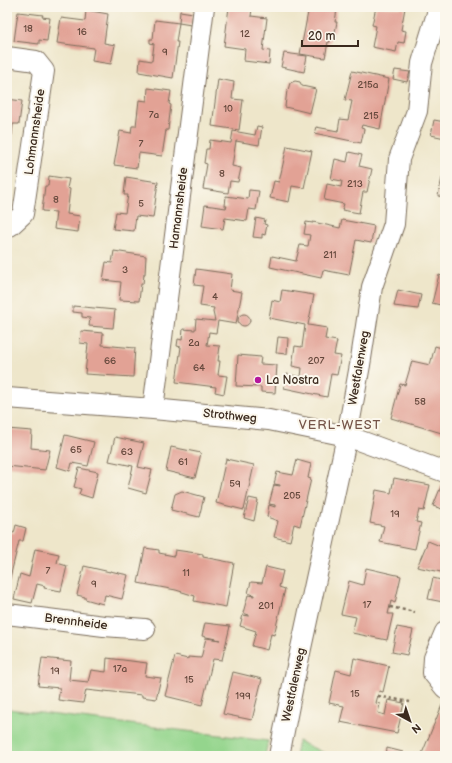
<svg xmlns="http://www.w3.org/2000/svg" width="452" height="763" font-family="'Balsamiq Sans',sans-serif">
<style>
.green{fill:#94d58d;stroke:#688056}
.building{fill:#e2a295}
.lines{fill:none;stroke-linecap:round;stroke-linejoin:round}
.minor-casing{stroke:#7a6c5a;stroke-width:22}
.path{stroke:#7a6c5a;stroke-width:2.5;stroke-dasharray:3 3;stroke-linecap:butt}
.minor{stroke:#fff;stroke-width:20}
.poi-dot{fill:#b5179e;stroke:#fbf7ec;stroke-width:1.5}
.labels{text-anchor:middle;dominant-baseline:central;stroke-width:4;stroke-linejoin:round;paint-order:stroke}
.number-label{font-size:10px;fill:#65483c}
.street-label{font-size:12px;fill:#3b2a1e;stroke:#fbf7ec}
.poi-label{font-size:12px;fill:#3b2a1e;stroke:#fbf7ec;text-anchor:start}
.neighbourhood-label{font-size:13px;letter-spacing:1px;fill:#755448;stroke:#fbf7ec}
</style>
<rect width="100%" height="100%" fill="#fbf7ec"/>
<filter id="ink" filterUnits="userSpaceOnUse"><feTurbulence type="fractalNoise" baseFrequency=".025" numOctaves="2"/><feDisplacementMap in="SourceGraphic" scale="8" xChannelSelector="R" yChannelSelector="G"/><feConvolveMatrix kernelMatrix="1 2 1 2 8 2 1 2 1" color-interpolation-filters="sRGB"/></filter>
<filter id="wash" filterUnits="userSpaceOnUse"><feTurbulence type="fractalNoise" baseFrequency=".012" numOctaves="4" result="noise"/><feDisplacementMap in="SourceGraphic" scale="16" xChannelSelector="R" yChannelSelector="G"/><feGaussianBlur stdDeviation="0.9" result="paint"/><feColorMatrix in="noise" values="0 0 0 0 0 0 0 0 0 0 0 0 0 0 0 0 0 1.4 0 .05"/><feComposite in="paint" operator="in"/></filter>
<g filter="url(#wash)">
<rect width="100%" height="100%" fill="#eee6ca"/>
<path class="green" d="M7 709H8L268 741 265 756H7Z
M298 741 331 756H295Z"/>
<g id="blocks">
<path class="building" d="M7 7H10L8 21H7Z
M229 7 252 9 251 16 267 18 263 50 270 51 269 64 244 61 245 49 224 46Z
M309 7H333V9H337L335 22H337L335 32H333L330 42H328L325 58 300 54Z
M376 7 405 8 401 30 406 31 404 43 398 42 396 52 372 47 376 26 372 25Z
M86 10 108 14 104 43 115 45 111 64 92 61 94 48 57 43 61 18 85 21Z
M180 11 193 13 191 25 179 23Z
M18 12 43 15 42 17 50 18 47 41 39 40V44L14 41Z
M155 20 179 23 176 42H178L173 78 139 72 140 59 152 61 154 44 150 43V39H153Z
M284 53 307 56 304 72 281 67Z
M395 70 410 72 407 82 393 79Z
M352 71 389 79 380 129 362 125 361 128 364 129 361 143 314 133 316 127 338 131 340 119 348 120 352 101 345 100Z
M218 79 234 82 232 99 243 100 239 130 212 126Z
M295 81 300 82 302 86 316 89 310 113 285 107 287 90H288L290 83Z
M148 88 171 91 169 104 171 105 168 130H166L162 156 139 153 137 168 114 165 120 131 131 133 132 126H136L139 100 147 101Z
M7 99 22 101 19 124H13L12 135H7Z
M434 120 445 122V138L431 135Z
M257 126 262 127 259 145 236 141 232 166 241 168 238 182 230 181 228 193 203 189 207 164 204 163 206 149H209L210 140 231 143 233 131 255 135Z
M287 146 312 151 304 188 292 186 289 202 270 198 274 181 279 182Z
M349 152 362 155 359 166 372 169 367 192H363L359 213 342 210 344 204 324 200 327 184 341 187 342 181 331 179 335 159 347 162Z
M49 176 69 179 67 188 70 189 67 214 80 216 78 232 54 229 56 212 42 211 45 186H48Z
M126 177 158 182 153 218 136 216 134 231 113 229 116 212 125 213 128 195H124Z
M442 178H445V197L438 196Z
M249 190 259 191 256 210 249 209 247 221 225 218 223 229 202 226 205 205 226 208 227 206H225L226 196 248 199Z
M256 218 265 220 264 224 267 225 265 235 262 234V238L253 237Z
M342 220 374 226 371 243 356 240 349 275 323 270 321 278 270 267 272 256 296 261 300 245 308 246 310 235 304 234 306 222 313 223V222L340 228Z
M114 251 146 256 145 274H144L143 284H141L139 301 119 300 121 282 103 280 106 262 112 263Z
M196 269 232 274 230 290 242 292 236 324 218 321 216 333 209 332 207 345 220 346 218 361H220L218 375 227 376 224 394 215 392 216 387 176 382 181 347 177 346 178 339 182 340 183 329 195 330 196 319 215 321 213 312 214 308 200 306 203 286 194 285Z
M439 275 445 277V306L432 303Z
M282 290 314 295 308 325 327 328 325 339 337 341 334 355 341 356 337 375 331 374 327 397 284 388 287 374 301 377 302 368 292 366 295 346 302 347 305 325 269 318 272 300 280 302Z
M398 290 421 295 418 309 394 306Z
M73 306 115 310 113 328 89 326 90 318 82 317V313L73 312Z
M238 320a6 6 0 1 1 12 0a6 6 0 1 1-12 0Z
M81 331 103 333 102 345 135 348 133 377 85 374 88 344 80 343Z
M278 337 288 338 287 354 276 353Z
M435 346 445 349V434L391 418 400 384 405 385 412 361 430 365Z
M238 355 261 357 260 364 277 365 275 393 261 392V387L236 386Z
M7 429 32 431 31 448 50 450 45 470 7 466Z
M65 435 94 442 88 466 72 463 70 471 57 467Z
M115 437 144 443 138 467 152 470 146 493 128 488 133 466 109 461Z
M171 447 201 453 195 478 166 471Z
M226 459 254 465 244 510 216 503Z
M297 460 311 464 308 478 311 479 300 526 294 524 290 541 274 537 278 521 267 517 269 505 275 507V505L269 504 274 485 280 486V485L274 484 277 472 293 475Z
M79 468 98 472 92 498 79 494 81 489 74 487Z
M394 478 430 485 424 511 419 510 416 522 421 523 415 549 380 542 384 526 370 523 376 490 391 493Z
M442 484 445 485V510L433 506Z
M182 491 204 497 199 517 171 510 175 494Z
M249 498 258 500 254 521 244 518Z
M16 525 26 528 23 541H19L9 582 7 581V531L14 533Z
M428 541 445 548V563L441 572 417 567Z
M145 548 159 550V553L174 556 175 550 203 554V557L234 563 226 607 194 601 195 596 176 590 138 583Z
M35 549 59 554 57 563 67 566 61 591 44 588 45 586 37 584 32 603 14 599 20 574 29 577Z
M84 566 110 572V571L128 575 122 599 105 595 103 604 85 599V597L77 595Z
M266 567 283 571 279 587 285 589 274 635 271 634 267 650 252 646 256 631 240 626 243 615 249 616V615L243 613 248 595 254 596V595L248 593 251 582 262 583Z
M366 568 401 576 395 603 391 601 388 614H393L387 640 352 633 356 617 341 614 349 581 363 585Z
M433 578 445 581V593L443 602 428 599Z
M205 623 230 626 222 660 213 659 202 705 165 696 175 656 188 659V657L201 658 206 638 220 640 202 636Z
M397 627 413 630 407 655 392 652Z
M42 658 71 661 69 680 88 682 91 670 106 672 107 658 147 663 145 676 161 678 156 699 142 697V695L104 691V692L86 690 83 703 58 700 60 688 38 686Z
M354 658 389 666 383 692 379 691 376 703 380 704 378 713 385 715 388 700 404 703 397 733 340 722 344 706 329 703 336 670 351 674Z
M233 672 262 679 252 720 223 714Z
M442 705 445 706V756H421Z
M387 748 403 752 402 756H386Z"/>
</g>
</g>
<g filter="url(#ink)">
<use href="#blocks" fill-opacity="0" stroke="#7a6c5a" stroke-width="1"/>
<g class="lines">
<g class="minor-casing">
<path id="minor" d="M7 57 36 61 44 71 23 214 10 226H7
M7 398 153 409 269 420 347 436 445 472
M153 409 204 7
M7 614 104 626 145 629
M445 632 434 658 433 673 445 688
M279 756 293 685 347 436 360 365 372 287 394 224 399 159 417 111 422 63 439 7"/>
</g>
<path class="path" d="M390 607 415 612
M378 696 410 702"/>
<use href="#minor" class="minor"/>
</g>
</g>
<circle class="poi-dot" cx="258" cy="380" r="4"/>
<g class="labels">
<g class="number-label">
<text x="28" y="29">18</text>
<text x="82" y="32">16</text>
<text x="245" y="34">12</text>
<text x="165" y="52">9</text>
<text x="368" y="85">215a</text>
<text x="228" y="109">10</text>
<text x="154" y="115">7a</text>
<text x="371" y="116">215</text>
<text x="141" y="144">7</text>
<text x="222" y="174">8</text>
<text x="355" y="184">213</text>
<text x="56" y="200">8</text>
<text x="141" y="204">5</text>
<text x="330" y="255">211</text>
<text x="125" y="270">3</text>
<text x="215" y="297">4</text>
<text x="194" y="343">2a</text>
<text x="110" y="361">66</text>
<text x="316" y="361">207</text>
<text x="199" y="368">64</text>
<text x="420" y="402">58</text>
<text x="76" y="450">65</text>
<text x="127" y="452">63</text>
<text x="183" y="462">61</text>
<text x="235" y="484">59</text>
<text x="292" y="496">205</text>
<text x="395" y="514">19</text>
<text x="48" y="571">7</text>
<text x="186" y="573">11</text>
<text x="94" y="584">9</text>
<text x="367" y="605">17</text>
<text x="266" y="606">201</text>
<text x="120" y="669">17a</text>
<text x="55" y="671">19</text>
<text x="189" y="680">15</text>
<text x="355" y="694">15</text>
<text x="243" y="696">199</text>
</g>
<g class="street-label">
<text transform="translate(35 132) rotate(-82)">Lohmannsheide</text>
<text transform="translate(179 208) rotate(-83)">Hamannsheide</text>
<text transform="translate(359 368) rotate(-80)">Westfalenweg</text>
<text transform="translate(230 416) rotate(6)">Strothweg</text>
<text transform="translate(76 622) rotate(7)">Brennheide</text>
<text transform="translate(294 685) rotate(-78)">Westfalenweg</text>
</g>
<g class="poi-label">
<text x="266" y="380">La Nostra</text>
</g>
<g class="neighbourhood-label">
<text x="340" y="425">VERL-WEST</text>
</g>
</g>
<rect width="452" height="763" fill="none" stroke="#fbf7ec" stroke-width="24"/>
<g transform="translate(410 721) rotate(140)" stroke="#fbf7ec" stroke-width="3" paint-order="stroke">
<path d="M0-3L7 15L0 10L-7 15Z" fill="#3b2a1e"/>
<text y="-6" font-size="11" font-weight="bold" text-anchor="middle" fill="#3b2a1e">N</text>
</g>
<path d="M302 40v6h56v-6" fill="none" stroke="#3b2a1e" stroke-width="2"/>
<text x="308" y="40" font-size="12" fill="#3b2a1e" stroke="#fbf7ec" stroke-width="3" paint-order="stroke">20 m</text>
</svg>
